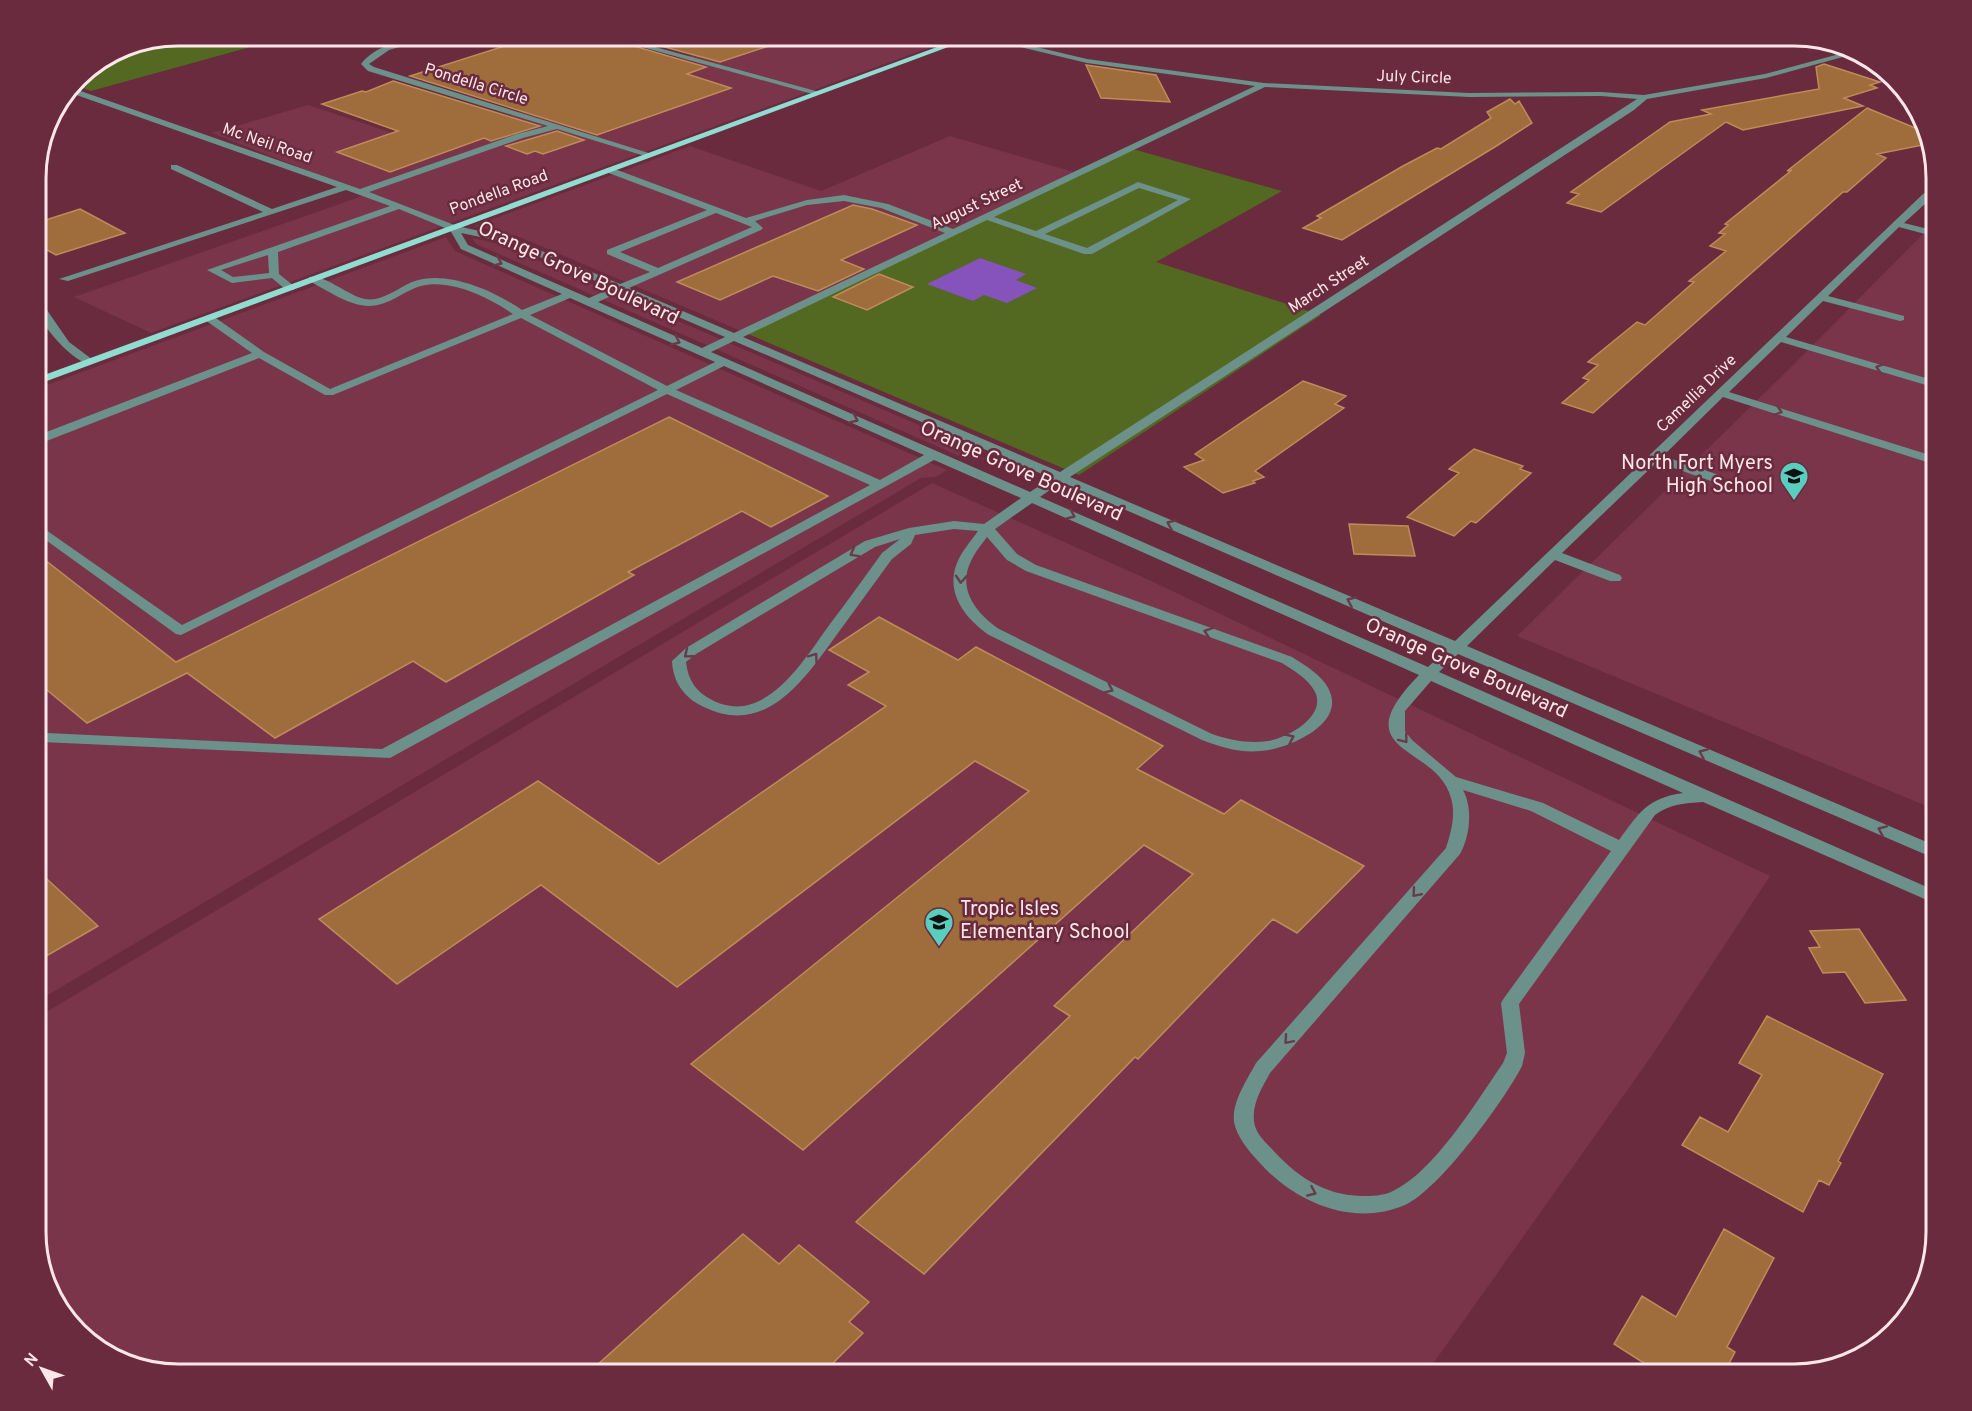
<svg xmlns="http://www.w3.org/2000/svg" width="1972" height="1411" font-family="Overpass,sans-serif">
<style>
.built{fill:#7a354a}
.green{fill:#536820}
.water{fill:#8653bd}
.building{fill:#9f6d3c;stroke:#bf8b5a;stroke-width:1.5}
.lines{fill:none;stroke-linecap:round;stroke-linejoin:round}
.minor{fill:#6c908a;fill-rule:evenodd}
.major{fill:#8fdcd0;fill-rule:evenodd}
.oneway{stroke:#693a49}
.labels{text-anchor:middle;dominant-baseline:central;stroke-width:5;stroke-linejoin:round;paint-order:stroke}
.far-street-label{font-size:16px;fill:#ffe6eb;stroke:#692b3d}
.street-label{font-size:20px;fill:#ffe6eb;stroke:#692b3d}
.poi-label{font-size:20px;fill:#ffe6eb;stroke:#692b3d;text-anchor:end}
.rim{fill:none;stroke:#ffe6eb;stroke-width:3}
</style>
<rect width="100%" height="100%" fill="#692b3d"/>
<path class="built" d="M749 36H961L151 333 74 297 368 194 212 133 308 105 426 144Z
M950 136 1077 173 748 334 517 236 474 226 690 146 821 191Z
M1936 221V810L1517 636 1789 369Z
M446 237 455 251 947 470 936 477 921 478 36 1002V389Z
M472 238 500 244 979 451 966 459 476 244Z
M932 483 1147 579 1770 876 1653 1054 1425 1375H178L92 1346 51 1296 36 1242V1018Z"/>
<path class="green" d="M178 36H290L91 91 74 85C101 49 137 44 178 36Z
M1129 148 1282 191 1156 262 1321 315 1079 475 748 334Z"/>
<path class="water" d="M980 258 1026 274 1016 280 1037 288 1007 303 984 295 973 301 927 284Z"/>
<path class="building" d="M536 36H600L706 67 687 74 731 88 597 135 410 76Z
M624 36H783L784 41 720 62Z
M1824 64 1880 82 1870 85 1877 88 1844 98 1863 106 1743 130 1726 122 1601 212 1567 203 1579 194 1571 192 1670 122 1711 114 1702 110 1819 89 1816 67Z
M1086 65 1156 75 1170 102 1101 98Z
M393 81 540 126 491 141 484 138 390 172 337 152 398 131 322 104 362 91 366 92Z
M1510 99 1515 104 1519 101 1532 123 1498 145 1342 240 1303 228 1321 218 1317 216 1403 166 1437 148 1441 149 1491 118 1487 112Z
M1867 108 1925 132 1928 144 1877 154 1886 158 1847 192H1843L1593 413 1562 403 1589 380 1583 378 1598 365 1588 362 1637 322 1645 325 1694 282 1689 281 1726 251 1710 246 1725 234 1719 233 1728 225 1725 224 1792 170 1787 171Z
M557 131 584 140 543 154 535 151 527 154 506 146Z
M853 205 872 209 917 225 841 260 864 269 818 291 773 276 720 300 677 282Z
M80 209 125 233 56 255 36 244V223Z
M879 274 913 287 867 310 833 297Z
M1303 381 1346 396 1335 404 1344 408 1255 471 1264 477 1253 481 1255 483 1223 493 1184 467 1204 460 1195 454Z
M669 417 828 496 771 527 742 511 628 572 634 575 446 682 413 661 275 738 187 673 87 723 36 681V553L176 662Z
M1474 449 1523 466 1520 469 1531 473 1476 523 1471 521 1454 536 1407 517 1459 473 1449 469Z
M1349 524 1408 526 1415 556 1354 554Z
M879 617 958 660 976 647 1163 746 1137 769 1224 814 1241 800 1364 866 1297 933 1273 919 1138 1059 1135 1057 924 1274 856 1222 1070 1016 1054 1006 1193 874 1144 845 803 1150 691 1064 1029 791 975 761 677 987 541 885 397 984 319 919 538 781 659 864 886 706 848 685 869 672 829 650Z
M36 869 98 926 36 962Z
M1859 929 1906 1000 1865 1003 1845 972 1823 973 1809 948 1820 947 1810 931Z
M1767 1016 1883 1074 1838 1161 1841 1163 1829 1185 1819 1180 1803 1212 1682 1145 1700 1117 1728 1132 1762 1075 1739 1063Z
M1724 1229 1774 1258 1727 1347 1735 1352 1723 1375H1638L1644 1363 1614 1344 1642 1296 1676 1317Z
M743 1234 779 1264 799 1245 869 1302 849 1322 863 1333 821 1375H586Z"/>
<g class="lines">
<path class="minor" d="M178 36H184L141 49 96 68H90C118 50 146 42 178 36Z
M424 36H437L389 50 369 64 374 67 655 155 648 157 557 129 523 138 369 192 457 226 511 238 620 284 650 272 607 254V250L707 210 606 172V168H612L746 218 807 200 844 195 888 204 953 229 1255 86 1087 63 975 36H989L1087 59 1264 83 1469 93 1601 92 1644 95 1765 74 1843 53 1850 55 1766 78 1647 99 1634 110 1070 477 1455 641 1923 194 1936 187V194L1904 223 1936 231V237L1899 227 1828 296 1904 316V320L1900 321 1823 301 1786 337 1936 381V388L1781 342 1729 392 1936 457V465L1723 397 1663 456 1719 475 1721 478 1719 481H1711L1657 462 1562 553 1620 575 1622 578 1620 581H1610L1555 560 1467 646 1936 846V859L1458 654 1439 672 1936 891V904L1703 802C1685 803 1670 804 1655 815L1519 1004 1525 1053 1522 1066C1504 1101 1439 1190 1405 1205 1351 1228 1293 1201 1258 1161 1248 1150 1237 1137 1234 1122 1232 1101 1247 1080 1256 1063L1446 848C1451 832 1456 815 1451 798 1436 743 1341 755 1419 675L1032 503 995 529 1017 554 1036 565 1292 657C1306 666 1326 677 1331 695 1341 727 1284 750 1260 751 1240 753 1220 747 1202 740L989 635C965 618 945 593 957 563 961 552 971 541 978 531L954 529 915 535 911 544 892 559C874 584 856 608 838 633 806 677 767 738 704 707 684 698 673 682 672 661L686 648 865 541 909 528 954 521 984 524 1021 498 934 460 390 758 42 742 39 738 47 733 382 749 870 485 667 394 181 635 176 634 36 533V523L182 625 658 390 521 318 333 395H325L259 358 44 442H36V436L252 353 205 320V316H213L264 352 330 389 513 314C490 298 450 278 421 286 403 291 389 306 369 306 349 306 327 290 309 281V277C325 274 348 296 365 299 382 302 398 288 412 282 446 269 494 291 522 310L562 294 461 249 450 230 399 209 278 252 279 274 294 286V290H286L272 278 232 283 207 270 390 206 346 190 68 281 59 279 263 212 171 169V165H177L272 209 337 187 68 92 72 88 360 189 517 134 548 126 368 71 361 64C376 45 401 41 424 36ZM1265 87 1469 97 1601 96 1637 99 1060 472 743 337 987 220 1084 254H1092L1191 199 1138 182 1036 231 994 217ZM1139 188 1178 200 1087 248 1045 234ZM844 201 881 208 945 233 734 333 629 288 761 230 763 228 755 221 807 205ZM716 213 752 227 658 268 620 252ZM461 233 505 242 612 288 589 298 468 245ZM268 255 269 273 233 277 221 270ZM620 292 725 337 702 348 598 302ZM570 298 715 362 667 386 530 315ZM734 341 1051 478 1030 492 711 352ZM724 366 924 455 880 480 676 390ZM1061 482 1447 649 1428 667 1040 497ZM987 537 1007 560 1026 571 1282 663C1293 670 1307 678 1314 690 1329 715 1288 738 1268 741 1249 744 1230 740 1212 734L999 629C976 613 957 589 971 561 975 552 982 544 987 537ZM900 539 882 553C865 577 848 600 830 624 805 658 766 726 714 701 697 693 688 681 686 662L696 654 875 547ZM1431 681 1683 793C1647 798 1639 813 1619 840L1543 803 1456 777 1412 740 1405 731V711ZM1463 790 1531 811 1611 851 1504 998 1501 1003 1507 1053 1503 1063C1477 1101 1434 1172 1393 1191 1383 1196 1371 1196 1361 1196 1323 1195 1295 1175 1271 1148 1263 1140 1255 1132 1254 1121 1252 1103 1262 1088 1270 1073L1460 854C1470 836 1473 808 1463 790Z
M602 36H615L823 93 816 95Z
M935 36H948L963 41 959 43Z
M36 299 40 300 69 342 93 360V364C76 367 40 324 36 309 36 306 36 302 36 299Z"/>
<path class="major" d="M967 36H978L36 385V378Z"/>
</g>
<defs><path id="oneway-chevron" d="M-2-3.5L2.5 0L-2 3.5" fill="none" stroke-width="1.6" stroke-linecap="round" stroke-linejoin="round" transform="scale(1.5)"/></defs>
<g class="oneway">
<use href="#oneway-chevron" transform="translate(498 262) rotate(24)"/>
<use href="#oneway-chevron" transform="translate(676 341) rotate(24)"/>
<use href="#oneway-chevron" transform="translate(1880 368) rotate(-164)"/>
<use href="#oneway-chevron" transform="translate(1778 411) rotate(18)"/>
<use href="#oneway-chevron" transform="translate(854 419) rotate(24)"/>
<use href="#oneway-chevron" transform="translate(1071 515) rotate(24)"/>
<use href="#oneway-chevron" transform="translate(1171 524) rotate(-157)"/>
<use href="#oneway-chevron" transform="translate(854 553) rotate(151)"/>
<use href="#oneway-chevron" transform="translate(961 579) rotate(94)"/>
<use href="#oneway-chevron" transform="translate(1351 601) rotate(-157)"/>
<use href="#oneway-chevron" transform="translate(1208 632) rotate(-161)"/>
<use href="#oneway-chevron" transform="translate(688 654) rotate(141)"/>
<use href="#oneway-chevron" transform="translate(814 657) rotate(-54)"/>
<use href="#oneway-chevron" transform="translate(1109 689) rotate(26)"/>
<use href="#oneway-chevron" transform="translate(1290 738) rotate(-25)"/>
<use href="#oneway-chevron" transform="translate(1404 739) rotate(52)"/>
<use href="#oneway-chevron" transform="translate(1703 753) rotate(-157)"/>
<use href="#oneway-chevron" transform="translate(1882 830) rotate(-157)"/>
<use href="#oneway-chevron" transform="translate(1416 893) rotate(131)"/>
<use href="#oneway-chevron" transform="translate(1288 1040) rotate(131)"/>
<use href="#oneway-chevron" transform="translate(1312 1192) rotate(24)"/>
</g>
<defs>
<g id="school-pin" transform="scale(1.5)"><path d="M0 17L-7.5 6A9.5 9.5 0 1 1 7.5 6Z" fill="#59cebf" stroke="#692b3d"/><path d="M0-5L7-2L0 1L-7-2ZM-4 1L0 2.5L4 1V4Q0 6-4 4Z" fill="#111"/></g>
</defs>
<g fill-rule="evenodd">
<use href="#school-pin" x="1794" y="476"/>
<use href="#school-pin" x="939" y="922"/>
</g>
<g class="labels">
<g class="far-street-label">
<text transform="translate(1414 78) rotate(2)">July Circle</text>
<text transform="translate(476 85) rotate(17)">Pondella Circle</text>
<text transform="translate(267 144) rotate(19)">Mc Neil Road</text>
<text transform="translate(499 193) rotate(-20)">Pondella Road</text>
<text transform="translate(977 205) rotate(-25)">August Street</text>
<text transform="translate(1329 285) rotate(-33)">March Street</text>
<text transform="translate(1697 394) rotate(-44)">Camellia Drive</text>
</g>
<g class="street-label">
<text transform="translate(578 274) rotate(25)">Orange Grove Boulevard</text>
<text transform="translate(1021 472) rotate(24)">Orange Grove Boulevard</text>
<text transform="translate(1466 669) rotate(24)">Orange Grove Boulevard</text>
</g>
<g class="poi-label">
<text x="1773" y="464">North Fort Myers<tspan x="1773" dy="23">High School</tspan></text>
<text x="960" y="910" text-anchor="start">Tropic Isles<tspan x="960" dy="23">Elementary School</tspan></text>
</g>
</g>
<path d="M0 0H1972V1411H0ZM178 46H1794A132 132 0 0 1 1926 178V1232A132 132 0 0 1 1794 1364H178A132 132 0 0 1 46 1232V178A132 132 0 0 1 178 46Z" fill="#692b3d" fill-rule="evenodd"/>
<path class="rim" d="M178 46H1794A132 132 0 0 1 1926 178V1232A132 132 0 0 1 1794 1364H178A132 132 0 0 1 46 1232V178A132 132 0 0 1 178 46Z"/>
<g transform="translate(42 1369) rotate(310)" stroke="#692b3d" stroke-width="4.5" paint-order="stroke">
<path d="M0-4.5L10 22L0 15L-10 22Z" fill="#ffe6eb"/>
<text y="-9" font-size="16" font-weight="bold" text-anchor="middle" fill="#ffe6eb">N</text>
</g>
</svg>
